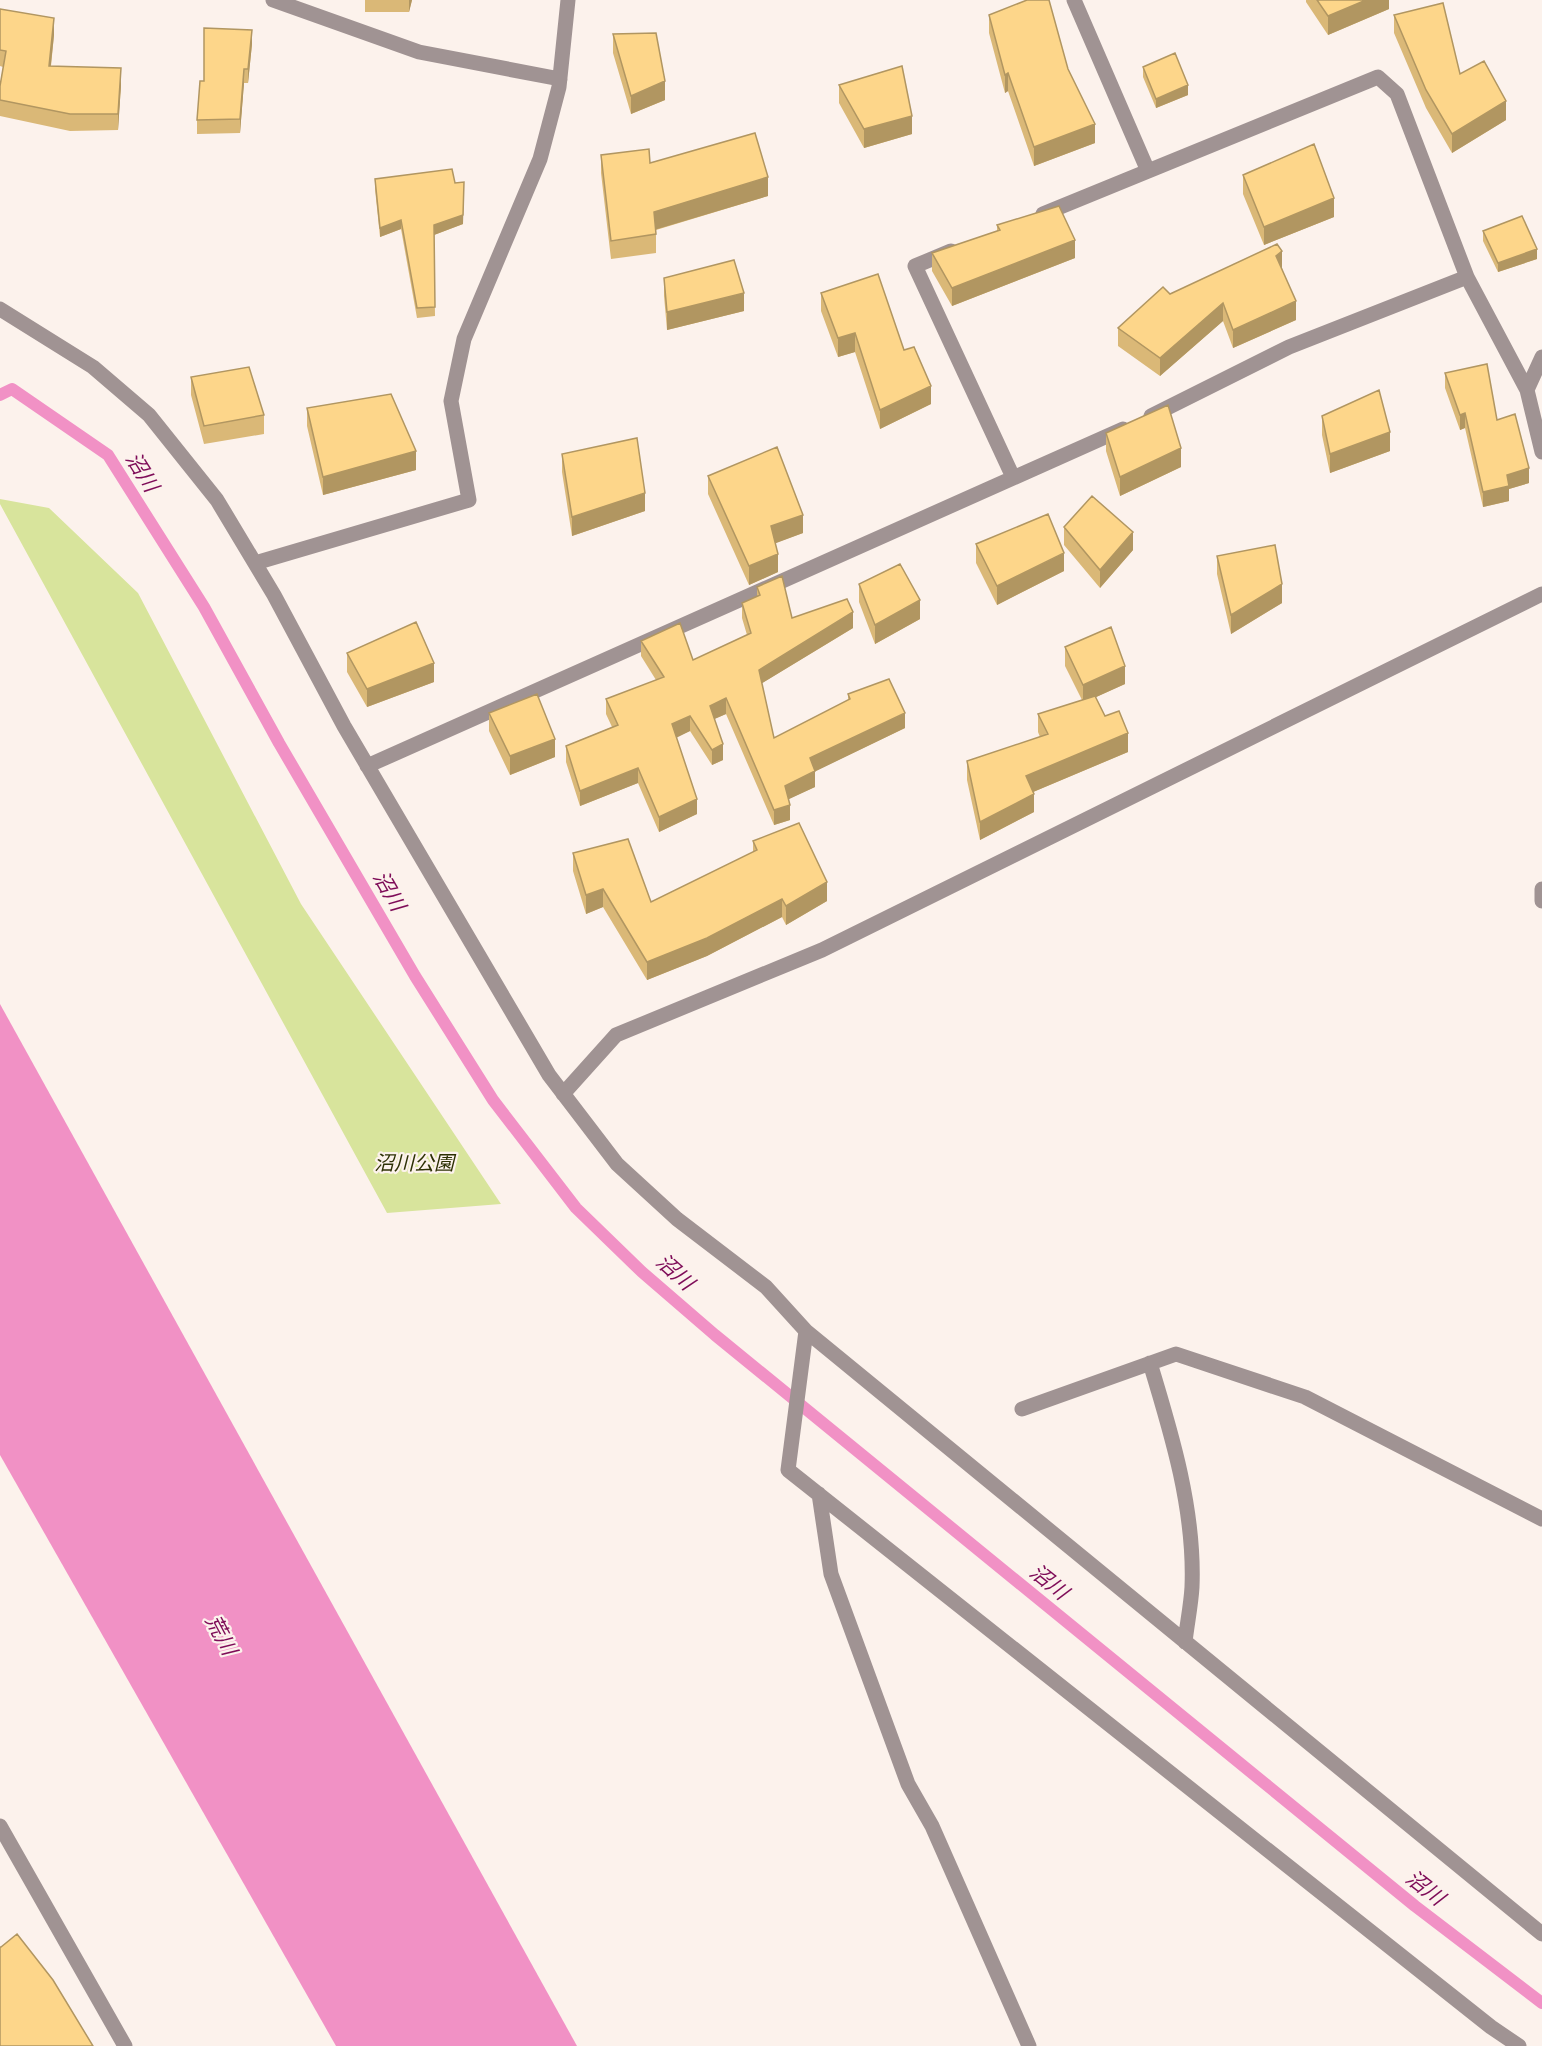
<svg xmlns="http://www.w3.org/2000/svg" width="1542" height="2046" font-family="'Times New Roman','Noto Sans JP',serif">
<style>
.green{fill:#d8e49c}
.water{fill:#f191c5}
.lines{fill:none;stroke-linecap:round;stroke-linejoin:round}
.stream{stroke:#f191c5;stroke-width:12}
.minor{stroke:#a09393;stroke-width:15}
.wall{fill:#dab877}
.shaded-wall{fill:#b19661}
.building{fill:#fdd68a;stroke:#b19661;stroke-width:1.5}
.labels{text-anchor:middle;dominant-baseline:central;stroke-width:4.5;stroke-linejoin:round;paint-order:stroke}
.park-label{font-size:20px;font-style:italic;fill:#2d3104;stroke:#fcf2ec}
.water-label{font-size:21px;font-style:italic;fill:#7e0c58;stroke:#fcf2ec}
</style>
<rect width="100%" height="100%" fill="#fcf2ec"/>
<path class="green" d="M0 499 49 508 138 593 301 904 501 1204 387 1213 0 504Z"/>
<path class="water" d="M0 1004 577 2046H336L0 1455Z"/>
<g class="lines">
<path class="stream" d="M0 395 12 389 108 455 204 607 279 743 415 976 493 1100 576 1208 642 1272 715 1335 1415 1906 1542 2003"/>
<path class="minor" d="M273 0 419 52 560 79
M1074 0 1148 171
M1043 214 1378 77 1397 94 1467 277 1527 390 1542 452
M951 251 915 266 1013 477
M0 309 93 367 149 415 217 500 274 595 344 726 549 1075 617 1164 677 1219 766 1287 806 1331 1542 1934
M1527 390 1542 357
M1151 416 1289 347 1467 277
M255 563 469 500 451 401 464 339 540 159 559 87 568 0
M367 766 1123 429
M1542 889V901
M563 1094 616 1035 822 950 1542 594
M806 1331 788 1470 1491 2027 1519 2046
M1150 1363C1172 1435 1195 1511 1192 1587 1191 1605 1187 1624 1185 1642
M1022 1409 1176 1354 1305 1397 1542 1519
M819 1494 831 1574 908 1784 932 1826 1029 2046
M0 1826 125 2046"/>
</g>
<path class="wall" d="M365 0H412L409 12H365Z
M1306 0H1389V9L1328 35 1306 2Z
M0 9 54 35 51 66 121 85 118 130 70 131 0 116V86L3 67 0 66Z
M989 15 1068 69 1095 143 1034 166 1008 91 1005 93 989 33Z
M1394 15 1460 74 1506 120 1452 153 1426 108 1394 33Z
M613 34 665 100 631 114 613 53Z
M252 44 248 83H244L240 133 197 134V120L204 81Z
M1143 67 1188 95 1156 108 1143 77Z
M839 85 912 134 864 148 839 103Z
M601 155 650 163 768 196 656 230V253L611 259 601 173Z
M1243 175 1334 217 1264 245 1243 194Z
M375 179 463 224 434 235 435 316 417 318 401 229 380 237 375 189Z
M997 225 1075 258 952 306 932 271V253L997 231Z
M1483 231 1537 259 1498 272 1483 241Z
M1282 268 1296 320 1233 348 1223 321 1160 376 1118 346V328L1170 294Z
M664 278 744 311 667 330 664 296Z
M821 293 904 350 931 404 880 429 855 352 838 357 821 311Z
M1445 373 1497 420 1529 483 1509 489V501L1483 507 1465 428 1460 430 1445 388Z
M191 377 264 415V434L204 444 191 395Z
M307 408 416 470 323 495 307 426Z
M1322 416 1390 451 1330 473 1322 435Z
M1106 433 1181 467 1120 496 1106 451Z
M562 454 645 511 572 536 562 472Z
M708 476 803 533 775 543 778 572 749 585 708 494Z
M1064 527 1133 550 1100 588 1064 545Z
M976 544 1064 571 997 605 976 563Z
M1217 556 1282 603 1231 634 1217 574Z
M859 584 920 619 875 644 859 602Z
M757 587 792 618 853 628 762 683 774 738 848 701V694L905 728 815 771V787L788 799 790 820 774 825 726 714 714 719 723 760 712 765 690 731 676 737 697 814 659 832 638 783 580 806 566 762V746L612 727 606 714V699L656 680 641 656V641L693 660 747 635 742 618V603L757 597Z
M1065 647 1125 684 1096 697 1105 716 1128 752 1033 792 1034 812 980 840 967 780V761L1040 737 1038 732V714L1082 700 1065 666Z
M347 653 434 682 367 707 347 672Z
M489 713 555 757 510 775 489 731Z
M753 841 827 901 786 925 782 917 707 956 647 980 603 907 586 914 573 871V853L651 902 753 852Z"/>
<path class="shaded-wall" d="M409 0H412L409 12Z
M1366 0H1389V9L1328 35V16Z
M54 18V35L49 82V66Z
M252 30V44L248 83V69Z
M121 68V85L118 130V114Z
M244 69V83L240 133V119Z
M1008 73V91L1005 93V75Z
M665 81V100L631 114V96Z
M1188 85V95L1156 108V99Z
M1506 101V120L1452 153V134Z
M912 116V134L864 148V129Z
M1095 124V143L1034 166V147Z
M768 177V196L654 230V212Z
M464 191 463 224 434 235V225Z
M1334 198V217L1264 245V227Z
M401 220V229L380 237V228Z
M1075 240V258L952 306V288Z
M1537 249V259L1498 272V263Z
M1282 251V270L1276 256Z
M744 293V311L667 330V312Z
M1296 301V320L1233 348V330Z
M1223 303V321L1160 376V358Z
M855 333V352L838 357V338Z
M931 386V404L880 429V410Z
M1465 413V428L1460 430V415Z
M1390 432V451L1330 473V454Z
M1181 448V467L1120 496V477Z
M416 451V470L323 495V477Z
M1529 468V483L1509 489V501L1483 507V492L1507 475Z
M645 493V511L572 536V517Z
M803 515V533L771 545V526Z
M1133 532V550L1100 588V570Z
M1064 553V571L997 605V586Z
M778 554V572L749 585V566Z
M1282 584V603L1231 634V615Z
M920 600V619L875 644V625Z
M853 612V628L759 685V670Z
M434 663V682L367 707V689Z
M1125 666V684L1083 703V685Z
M726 698V714L710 721V706Z
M905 713V728L810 774V758Z
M690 716V731L672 740V724Z
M1128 733V752L1026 795V776Z
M555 739V757L510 775V756Z
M723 744V760L712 765V750Z
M638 768V783L580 806V791Z
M815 771V787L785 801V786Z
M1034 794V812L980 840V822Z
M697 799V814L659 832V817Z
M790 805V820L774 825V810Z
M827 882V901L786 925V906Z
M603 889V907L586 914V895Z
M782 899V917L707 956 647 980V962Z"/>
<path class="building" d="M1027 0H1049L1068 69 1095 124 1034 147 1008 73 1005 75 989 15Z
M1317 0H1366L1328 16Z
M1443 3 1460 74 1484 61 1506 101 1452 134 1426 90 1394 15Z
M0 9 54 18 49 66 121 68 118 114H70L0 100V86L6 51 0 50Z
M204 28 252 30 248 69H244L240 119 197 120 200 81H204Z
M656 33 665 81 631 96 613 34Z
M1175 53 1188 85 1156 99 1143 67Z
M902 66 912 116 864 129 839 85Z
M755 133 768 177 654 212 656 234 611 241 601 155 649 149 650 163Z
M1314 144 1334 198 1264 227 1243 175Z
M452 169 455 183 464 182 463 215 434 225 435 307 417 308 401 220 380 228 375 179Z
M1059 206 1075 240 952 288 932 253 1000 230 997 225Z
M1522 216 1537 249 1498 263 1483 231Z
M1277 244 1282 251 1276 256 1296 301 1233 330 1223 303 1160 358 1118 328 1163 287 1170 294Z
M734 260 744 293 667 312 664 278Z
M878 274 904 350 914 347 931 386 880 410 855 333 838 338 821 293Z
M1487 364 1497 420 1515 414 1529 468 1507 475 1509 486 1483 492 1465 413 1460 415 1445 373Z
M249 367 264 415 204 426 191 377Z
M1379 390 1390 432 1330 454 1322 416Z
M391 394 416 451 323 477 307 408Z
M1168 405 1181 448 1120 477 1106 433Z
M637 438 645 493 572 517 562 454Z
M777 447 803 515 771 526 778 554 749 566 708 476Z
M1092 496 1133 532 1100 570 1064 527Z
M1048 514 1064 553 997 586 976 544Z
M1275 545 1282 584 1231 615 1217 556Z
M900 564 920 600 875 625 859 584Z
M782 576 792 618 847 599 853 612 759 670 774 738 850 699 848 694 889 679 905 713 810 758 815 771 785 786 790 805 774 810 726 698 710 706 723 744 712 750 690 716 672 724 697 799 659 817 638 768 580 791 566 746 618 725 606 699 664 677 641 641 680 623 693 660 751 633 742 603 760 595 757 587Z
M416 622 434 663 367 689 347 653Z
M1111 627 1125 666 1083 685 1065 647Z
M537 694 555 739 510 756 489 713Z
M1095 696 1105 716 1119 711 1128 733 1026 776 1034 794 980 822 967 761 1048 734 1038 714Z
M799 823 827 882 786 906 782 899 707 938 647 962 603 889 586 895 573 853 628 839 651 902 757 850 753 841Z
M17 1934 53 1980 93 2046H0V1947H1Z"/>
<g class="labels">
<g class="park-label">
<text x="414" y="1163">沼川公園</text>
</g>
<g class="water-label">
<text transform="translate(142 472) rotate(58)">沼川</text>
<text transform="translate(389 891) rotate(60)">沼川</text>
<text transform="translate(675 1272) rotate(42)">沼川</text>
<text transform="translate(1049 1582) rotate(39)">沼川</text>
<text transform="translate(221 1635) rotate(62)">荒川</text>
<text transform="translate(1425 1888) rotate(38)">沼川</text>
</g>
</g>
</svg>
